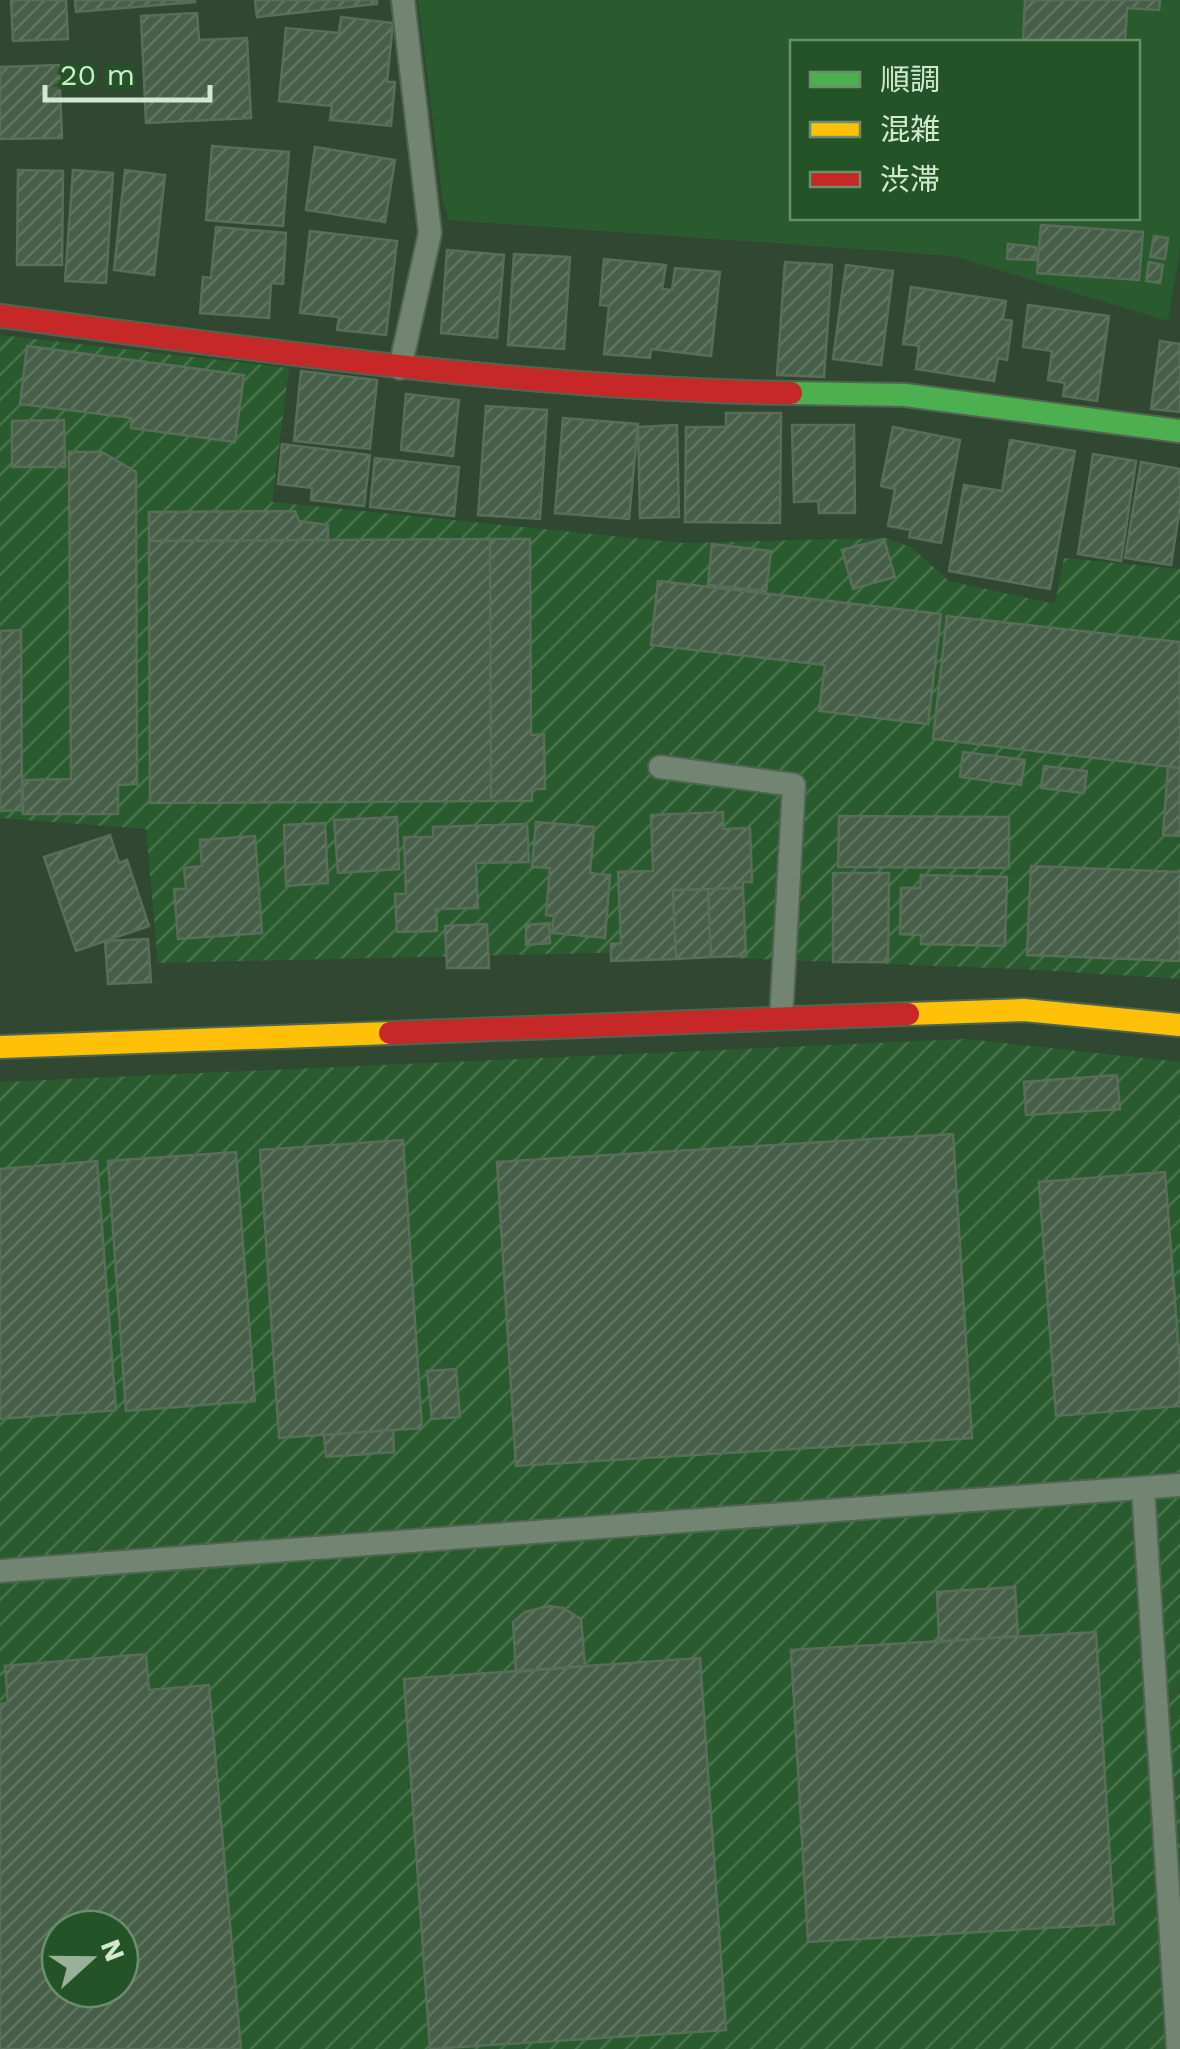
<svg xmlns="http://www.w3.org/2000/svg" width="1180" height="2049" font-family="'Work Sans','Noto Sans JP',sans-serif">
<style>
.built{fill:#2a5b2e;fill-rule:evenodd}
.industrial{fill:url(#industrial-furrows);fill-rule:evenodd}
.building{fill:url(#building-hatch);stroke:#596e59;stroke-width:2.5;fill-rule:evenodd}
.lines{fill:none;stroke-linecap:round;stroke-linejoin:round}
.lane-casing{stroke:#4f6550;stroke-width:26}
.fast-casing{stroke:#4f6550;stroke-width:26}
.slow-casing{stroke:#4f6550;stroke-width:26}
.jam-casing{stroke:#4f6550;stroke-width:26}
.lane{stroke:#728472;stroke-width:22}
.fast{stroke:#4caf50;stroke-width:22}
.slow{stroke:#ffc107;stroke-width:22}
.jam{stroke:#c62828;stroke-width:22}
</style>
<defs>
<pattern id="industrial-furrows" width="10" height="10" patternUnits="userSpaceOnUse" patternTransform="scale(2.5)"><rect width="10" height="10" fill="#2a5b2e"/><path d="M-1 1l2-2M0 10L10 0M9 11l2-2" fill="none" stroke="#48734b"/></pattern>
<pattern id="building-hatch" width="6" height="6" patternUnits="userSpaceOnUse" patternTransform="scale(2.5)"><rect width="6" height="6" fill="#475e48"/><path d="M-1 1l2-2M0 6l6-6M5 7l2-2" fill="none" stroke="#607561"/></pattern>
</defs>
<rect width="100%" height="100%" fill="#304831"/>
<path class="built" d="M418 0H1180V249L1168 321 953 256 449 220 443 202ZM792 42H1138V218H792Z"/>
<path class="industrial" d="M0 335 289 368 272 502 683 543 885 538 911 547 949 581 1055 604 1064 558 1180 569V979L1021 969 599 953 158 963 146 829 0 818Z
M967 1039 1180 1062V2049H0V1082ZM60 1929H120V1989H60Z"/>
<path class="building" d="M11 0H66L68 39 13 41Z
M75 0H195V2L76 12Z
M255 0H377V4L257 17Z
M1025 0H1160L1159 10 1127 8 1125 42H1023Z
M197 13 199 40 247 38 251 118 146 123 141 16Z
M341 17 393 23 387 82H395L391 126 330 120 332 106 279 101 286 28 339 33Z
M59 65 62 138 0 139V67Z
M212 146 289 152 283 226 206 220Z
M315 147 395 160 385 222 306 210Z
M18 170 63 171 62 265H17Z
M73 170 113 173 106 283 65 281Z
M125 170 165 175 154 275 114 270Z
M1041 225 1143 232 1139 280 1037 273Z
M216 227 286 233 283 284 271 283 269 318 200 313 203 277 211 278Z
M310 231 397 241 386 335 337 330 339 317 300 313Z
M1154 236 1168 238 1165 259 1150 257Z
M1008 244 1036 247V260L1007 259Z
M447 250 504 255 497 338 441 333Z
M514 254 570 257 564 349 508 345Z
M604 259 666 265 662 289 672 290 675 268 720 272 711 356 651 349 650 358 604 354 609 306 600 305Z
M785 262 832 265 824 377 777 375Z
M1149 262 1163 265 1160 283 1146 281Z
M846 265 893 271 881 365 833 359Z
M911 287 1006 301 1003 319 1012 321 1007 360 998 358 994 381 916 369 919 346 903 344Z
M1028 305 1109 316 1097 401 1063 396 1065 383 1048 380 1052 351 1023 347Z
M1160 341 1180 344V412L1151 409Z
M27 346 244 375 235 442 131 428 132 418 20 404Z
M301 371 377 380 370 449 294 441Z
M406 394 459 400 453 456 401 450Z
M486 406 547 410 540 519 478 515Z
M726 413H781L780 523 685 522 686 427H726Z
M563 418 638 424 629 519 555 513Z
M64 420 65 467H12V421Z
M677 425 679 517 640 518 638 427Z
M792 425H854L855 513H819L818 501 794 502Z
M893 427 960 440 941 543 909 537 911 530 888 526 895 489 881 486Z
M1010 440 1075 451 1050 589 949 571 964 485 1002 491Z
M282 444 370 455 364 506 311 500 312 488 278 484Z
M69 452H102L136 472 137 784 118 785V814H23V780L71 779Z
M1093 454 1136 461 1121 561 1078 554Z
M375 458 459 467 454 516 370 507Z
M1141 462 1180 469V507L1171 565 1125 558Z
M295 511 299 521 328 525V540L149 541V512Z
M490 539 491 801 150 803 149 541Z
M490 539H530L531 735 544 734 545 789H532V801H491Z
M884 539 895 577 853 589 842 550Z
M712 544 771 551 766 591 708 585Z
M658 581 941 614 928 724 819 711 825 665 651 645Z
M947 616 1180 642V768L933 739Z
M21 630 22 810 0 811V631Z
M963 752 1025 760 1021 785 960 777Z
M1044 766 1087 771 1084 793 1041 788Z
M1168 766 1180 768V836L1163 835Z
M723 812V829L750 828 752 882H743V888L673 890 676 959 611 961V944L621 943 618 872 653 871 651 815Z
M839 816 1009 817V868L838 867Z
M397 817 399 869 338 873 334 820Z
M536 822 594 827 590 873 610 875 605 938 552 933 554 916 546 915 550 868 532 867Z
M325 823 328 883 286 886 284 825Z
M527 824 529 862 476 863 478 908 436 909 437 931 397 932 395 894H406L404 837H433V827Z
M110 835 119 863 127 860 149 926 76 951 44 857Z
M255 836 262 933 178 939 174 889H186L184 868 202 866 200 840Z
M1031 866 1180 872V961L1027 955Z
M833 873H889L888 962H833Z
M921 875 1007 877 1005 946 921 944V935L900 934 901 888H920Z
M743 888 746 956 711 957 708 889Z
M708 889 711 957 676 959 673 890Z
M549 923 550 943 526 945V925Z
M487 924 489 968H447L445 926Z
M148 939 151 982 108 984 105 941Z
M1117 1075 1120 1109 1026 1115 1024 1082Z
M953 1134 972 1438 516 1466 497 1162Z
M403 1140 422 1428 279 1438 260 1150Z
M236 1152 255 1401 126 1411 108 1161Z
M97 1161 116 1410 0 1419V1169Z
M1165 1172 1180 1366V1406L1056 1416 1039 1182Z
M456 1369 460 1417 432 1419 427 1371Z
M393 1430 394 1452 326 1457 324 1435Z
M1015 1587 1018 1636 939 1642 937 1592Z
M549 1606 563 1608 581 1619 585 1666 516 1672 513 1622 525 1612Z
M1096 1632 1114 1924 808 1942 791 1650Z
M146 1654 149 1690 209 1685 241 2049H0V1704L8 1703 5 1666ZM60 1929H120V1989H60Z
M700 1658 726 2030 430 2049 404 1679Z"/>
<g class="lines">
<g class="lane-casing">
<path id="lane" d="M400 368 430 233 403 0
M660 767 794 785 781 1018
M1143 1488 1178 2049
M0 1571 1180 1485"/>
</g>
<g class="fast-casing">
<path id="fast" d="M791 393 905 395 1180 431"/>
</g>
<g class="slow-casing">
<path id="slow" d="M908 1014 1024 1010 1180 1025
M0 1047 390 1033"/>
</g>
<g class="jam-casing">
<path id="jam" d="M0 316C263 350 526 389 791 393
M390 1033 908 1014"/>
</g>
<use href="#lane" class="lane"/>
<use href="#fast" class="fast"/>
<use href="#slow" class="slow"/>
<use href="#jam" class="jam"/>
</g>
<rect x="790" y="40" width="350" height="180" fill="#255328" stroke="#698f6b" stroke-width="2.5"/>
<rect x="810" y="72" width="50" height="15" fill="#4caf50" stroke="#698f6b" stroke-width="2.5"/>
<text x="880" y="90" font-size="30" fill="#d0e9cf">順調</text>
<rect x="810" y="122" width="50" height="15" fill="#ffc107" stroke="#698f6b" stroke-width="2.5"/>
<text x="880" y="140" font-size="30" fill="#d0e9cf">混雑</text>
<rect x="810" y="172" width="50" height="15" fill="#c62828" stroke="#698f6b" stroke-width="2.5"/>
<text x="880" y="190" font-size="30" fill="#d0e9cf">渋滞</text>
<g transform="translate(90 1959) rotate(69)"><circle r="48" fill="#255328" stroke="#698f6b" stroke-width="2.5"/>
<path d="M0-8L18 38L0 25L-18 38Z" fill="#98b198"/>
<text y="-15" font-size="28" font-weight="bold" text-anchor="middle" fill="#d0e9cf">N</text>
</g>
<path d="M45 85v15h165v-15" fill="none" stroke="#d0e9cf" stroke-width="5"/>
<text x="60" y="85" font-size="30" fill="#d0e9cf" stroke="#255328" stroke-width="8" paint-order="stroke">20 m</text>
</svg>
